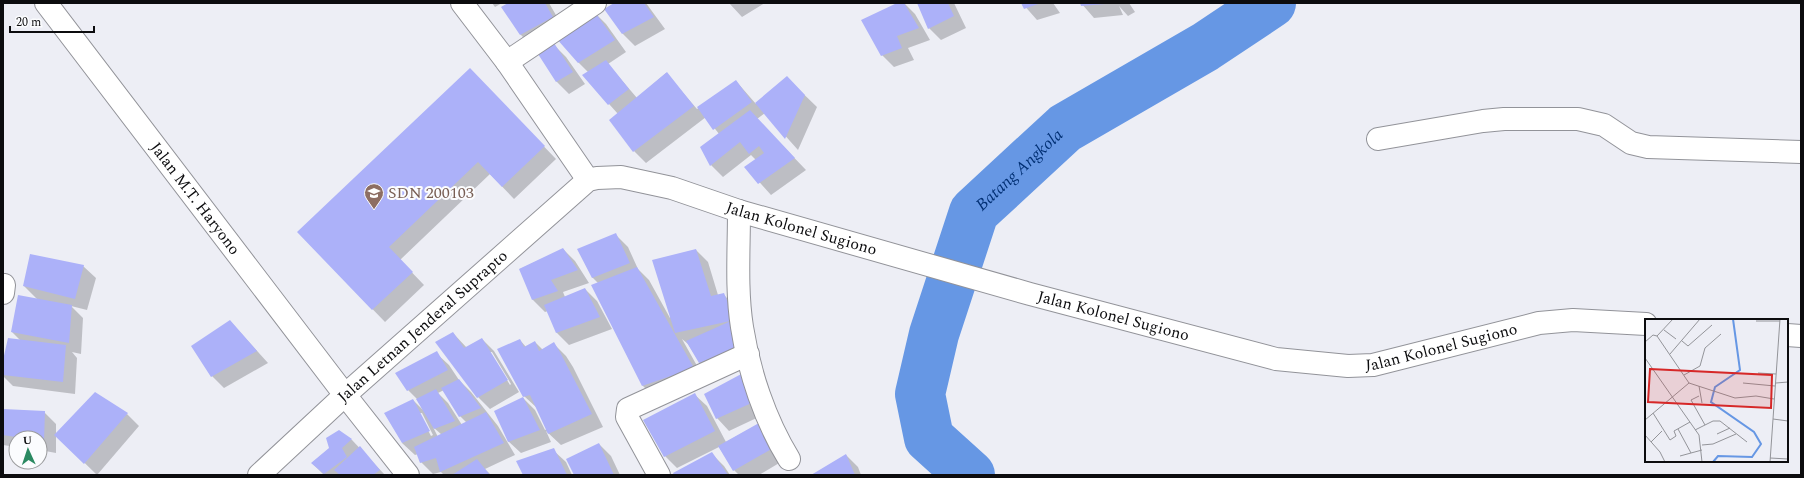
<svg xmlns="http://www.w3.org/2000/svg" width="1804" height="478" font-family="Spectral,serif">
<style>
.shadow{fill:#0003;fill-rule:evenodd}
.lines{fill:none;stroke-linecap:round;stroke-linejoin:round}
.river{stroke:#6697e4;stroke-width:50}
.building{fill:#acb1f9}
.street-casing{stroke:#929399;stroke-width:24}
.street{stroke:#fff;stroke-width:22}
.labels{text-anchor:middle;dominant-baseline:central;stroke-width:4;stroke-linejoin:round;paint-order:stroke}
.education-label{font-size:16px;fill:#785e54;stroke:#fbfcfe;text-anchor:start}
.street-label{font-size:16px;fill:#0c0c0e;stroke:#fbfcfe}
.water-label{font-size:17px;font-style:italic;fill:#023074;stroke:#fbfcfe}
.inset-river{fill:none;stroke:#6697e4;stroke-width:2}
.inset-road{fill:none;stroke:#939499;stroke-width:1}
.view{fill:#d62828;fill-opacity:0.15;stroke:#d62828;stroke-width:2}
.inset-edge{fill:none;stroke:#0c0c0e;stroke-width:2}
</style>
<rect width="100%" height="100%" fill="#edeef5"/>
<path class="shadow" d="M492 3H502L495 7Z
M510 3H549L564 29 533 47 521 35 502 7Z
M616 3H646L665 29 635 46 623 34 606 9Z
M729 3H765L742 17Z
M900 3H904L915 14 930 40 908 48 914 60 894 67 882 55Z
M918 3H954L966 28 941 40 929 28Z
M1022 3H1053L1060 13 1037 20Z
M1081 3H1129L1135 12 1128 16 1119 6 1123 15 1094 18Z
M594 12 606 24 626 52 608 64 637 98 666 73 697 109 736 81 756 104 787 78 817 107 798 150 765 113 757 119 806 170 771 195 746 167 756 160 751 155 723 177 711 165 719 134 706 117 646 163 634 151 618 114 584 76 589 73 578 62Z
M554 45 566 57 585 84 569 94 557 82 539 54Z
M482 82 556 159 514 199 490 174 400 260 424 285 385 322 298 232Z
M616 235 628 247 638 269 649 280 670 318 696 250 708 262 718 295 723 294 735 306 746 332 712 375 700 363 688 344 682 339 705 380 655 398 643 386 598 283 592 277Z
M563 249 575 261 589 283 563 292 565 297 585 289 597 301 612 329 569 345 557 333 548 311 545 312 533 300 520 269Z
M83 266 96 278 87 310 71 306 83 318 81 354 72 352 77 358 75 394 13 386 3 376V364L21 341 12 332 38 300 24 286Z
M230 321 268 363 224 388 212 376Z
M453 333 467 348 482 339 494 351 519 392 490 409 478 397ZM490 352H492L511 384 510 385Z
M520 340 526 347 535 342 543 350 554 344 566 356 573 367 603 427 561 445 546 431 551 442 521 453 508 441 523 398 535 410 545 430 547 429 537 408 524 396Z
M436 353 449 365 459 380 471 392 498 426 515 455 485 469 491 475H444L441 472 433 474 421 462 418 454 415 455 402 443 413 400 423 410 418 400 408 390ZM444 390 460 416 467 423 462 425 448 403 438 393ZM419 413H422L433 435 431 436ZM433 427 442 435 438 437Z
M756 385 767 413 729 431 717 418Z
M694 394 707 406 726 442 759 424 786 459 759 475H739L734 470 719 447 677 468 665 456Z
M3 410 44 412 56 424V434L127 414 139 426 97 475 56 435V453L40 450V438H16V447L3 445Z
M339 431 352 440 385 475H324L312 463 330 448Z
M599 444 611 456 620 475H576Z
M553 450 566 462 572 475H524Z
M712 454 724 466 730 475H675Z
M846 455 858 467 861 475H813Z"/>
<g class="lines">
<path class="river" id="s1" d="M970 475 929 438 920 394 934 334 974 212 1065 128 1205 47 1271 3"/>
</g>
<path class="building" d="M508 3H545L553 17 520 35 501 7Z
M614 3H644L654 17 622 34 604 9Z
M897 3H904L919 28 897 36 902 48 881 56 861 20Z
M917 3H948L954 16 928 29Z
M1021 3H1041L1024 9Z
M1080 3H1105V4L1081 6Z
M594 11 615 40 578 63 556 38Z
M554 43 573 72 556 82 538 54Z
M606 60 629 89 608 105 582 75Z
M470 68 545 146 502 187 478 162 389 247 413 272 372 310 297 232Z
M667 72 694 106 633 152 609 120Z
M787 76 805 95 785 139 755 103Z
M736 80 752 102 713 130 697 107Z
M750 110 795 158 758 184 744 167 764 153 759 146 749 154 740 142 710 166 700 147Z
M616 233 630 263 592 278 577 249Z
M563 248 578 270 551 280 558 291 532 300 519 269Z
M696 249 711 296 724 293 735 320 675 333 652 260Z
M30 254 84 265 75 299 23 286Z
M637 267 694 368 642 386 591 285Z
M585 288 600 317 556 333 544 305Z
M18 295 72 305 69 343 11 332Z
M230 320 257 351 211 377 191 346Z
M733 320 741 346 699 363 686 341Z
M453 332 464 348 482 338 508 380 477 398 435 342Z
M8 338 66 345 63 382 3 375V360Z
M520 339 524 347 535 341 539 351 554 342 561 354 592 414 548 434 530 395 523 397 540 430 508 442 494 411 523 397 497 349Z
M437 351 448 370 407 391 395 373Z
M745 372 756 401 716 419 704 394Z
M459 379 481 408 459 417 441 388Z
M436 389 455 421 434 429 416 399Z
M95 392 128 413 84 464 54 435Z
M695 393 715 431 664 457 643 420Z
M413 399 430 431 402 443 384 413Z
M3 409 45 411 44 441H40V438H22L3 435Z
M486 412 504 443 440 472 436 458 420 463 414 447Z
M759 423 775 447 733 471 718 446Z
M339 430 352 439 342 448 347 457 324 474 311 463 329 448 326 438Z
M599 443 614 475H574L566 459Z
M360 446 380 470 373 475H340L334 470Z
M554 448 567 475H523L516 461Z
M712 452 728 475H674L673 473Z
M846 454 855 475H811Z
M477 459 490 475H452Z"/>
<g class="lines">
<g class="street-casing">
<g id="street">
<path id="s2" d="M46 3 345 395 408 475"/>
<path d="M462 3 507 62 588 180"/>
<path d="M507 62 595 3"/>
<path d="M1378 139 1483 121 1504 119H1578L1604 125 1631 143 1648 147 1801 152"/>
<path d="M739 211C739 250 736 289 742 327 749 372 765 420 789 459"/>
<path d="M3 293 4 285"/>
<path d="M1787 335 1801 336"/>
<path id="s3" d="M259 475 345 395 588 180 597 178 621 177 672 188 739 211 1030 294 1276 359 1348 366 1373 365 1539 323 1573 320 1646 324"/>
<path d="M659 475 627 417 628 409 748 354"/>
</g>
</g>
<use href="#street" class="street"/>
</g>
<defs>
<g id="school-pin" transform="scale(1)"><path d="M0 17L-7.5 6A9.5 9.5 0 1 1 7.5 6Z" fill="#8d6e63" stroke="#fbfcfe"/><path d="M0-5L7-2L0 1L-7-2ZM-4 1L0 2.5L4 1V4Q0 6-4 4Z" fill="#fff"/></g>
</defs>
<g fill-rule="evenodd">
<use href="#school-pin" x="374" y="193"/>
</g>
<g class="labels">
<g class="education-label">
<text x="388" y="193">SDN 200103</text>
</g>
<g class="street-label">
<text stroke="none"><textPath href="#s2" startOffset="246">Jalan M.T. Haryono</textPath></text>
<text stroke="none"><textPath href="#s3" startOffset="663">Jalan Kolonel Sugiono</textPath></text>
<text stroke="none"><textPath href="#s3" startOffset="987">Jalan Kolonel Sugiono</textPath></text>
<text stroke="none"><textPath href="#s3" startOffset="221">Jalan Letnan Jenderal Suprapto</textPath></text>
<text stroke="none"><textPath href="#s3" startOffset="1323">Jalan Kolonel Sugiono</textPath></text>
</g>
<g class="water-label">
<text stroke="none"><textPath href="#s1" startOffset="352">Batang Angkola</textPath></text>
</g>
</g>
<g transform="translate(1645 319)">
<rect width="143" height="143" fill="#edeef5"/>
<path class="inset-river" d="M68 143 73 137 107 138 116 125 109 113 66 83 70 68 95 51 88 0"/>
<path class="inset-road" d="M111 2H135M19 11 31 20M12 17 44 64M12 17 28 0M37 22 43 27 67 6M0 23 8 16 12 17M25 35 55 0M0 39 54 116 57 143M113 54 131 55M39 56 55 47 60 29 76 15M44 64 90 79 111 77 129 80M98 64 130 67M131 64 143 63M54 67 57 84M54 77 46 81 60 106M8 94 25 121 31 117 29 112 45 103M128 100 143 102M0 101 44 64M33 110 46 134M50 111 68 102H75L102 123M72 115 85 109M0 116 15 133 20 143M6 123 17 112M57 126 68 125 91 115M35 137 57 131M125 139 143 140M125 143 135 0"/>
<path class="view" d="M5 50 127 56 126 89 3 83Z"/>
<rect width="143" height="143" class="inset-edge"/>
</g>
<rect width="1804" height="478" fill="none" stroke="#0c0c0e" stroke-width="8"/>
<g transform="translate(28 450) rotate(357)"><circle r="19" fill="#fbfcfe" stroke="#9b9c9e"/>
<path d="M0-3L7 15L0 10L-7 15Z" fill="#2a8961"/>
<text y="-6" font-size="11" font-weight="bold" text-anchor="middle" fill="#0c0c0e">U</text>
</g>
<path d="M10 26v6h84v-6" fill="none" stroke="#0c0c0e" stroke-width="2"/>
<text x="16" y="26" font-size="12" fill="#0c0c0e" stroke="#fbfcfe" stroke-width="3" paint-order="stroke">20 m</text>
</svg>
